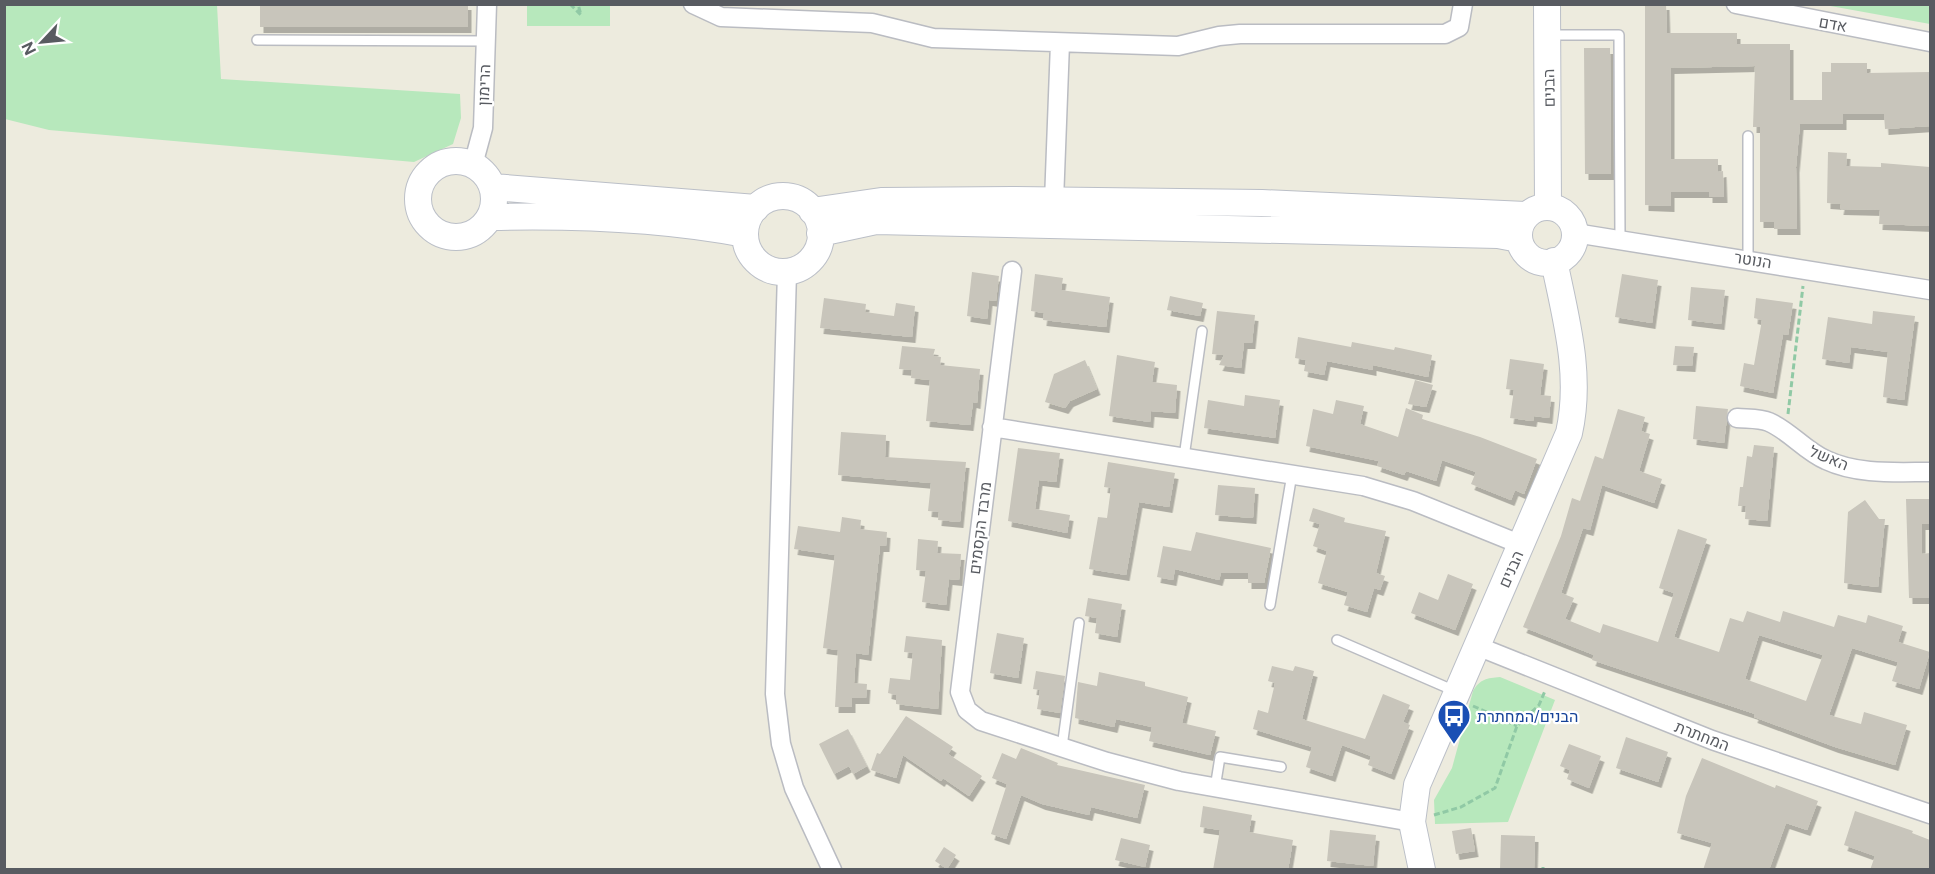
<svg xmlns="http://www.w3.org/2000/svg" width="1935" height="874" font-family="'Public Sans',Heebo,sans-serif">
<style>
.green{fill:#b7e8bc}
.building{fill:#c8c5bb;fill-rule:evenodd;filter:url(#shadow)}
.lines{fill:none;stroke-linecap:round;stroke-linejoin:round}
.lane-casing{stroke:#babcc2;stroke-width:12}
.street-casing{stroke:#babcc2;stroke-width:21}
.secondary-casing{stroke:#bbbfc7;stroke-width:28}
.path{stroke:#90c9a5;stroke-width:3;stroke-dasharray:6 3;stroke-linecap:butt}
.lane{stroke:#fff;stroke-width:9}
.street{stroke:#fff;stroke-width:18}
.secondary{stroke:#fff;stroke-width:26}
.labels{text-anchor:middle;dominant-baseline:central;stroke-width:4.5;stroke-linejoin:round;paint-order:stroke}
.street-label{font-size:16px;fill:#585b61;stroke:#fff}
.transit-label{font-size:16px;fill:#164399;stroke:#fff;text-anchor:start}
</style>
<defs>
<filter id="shadow"><feDropShadow dx="3.5" dy="6" stdDeviation="0" flood-color="#0004"/></filter>
</defs>
<rect width="100%" height="100%" fill="#edebde"/>
<path class="green" d="M5 4 217 5 221 79 460 94 461 118 453 144 414 162 49 130 5 119Z
M527 5H610V26H527Z
M1825 5H1930V24Z
M1500 677 1555 700 1508 822 1435 824 1434 800 1452 768 1473 691C1480 679 1487 678 1500 677Z"/>
<path class="building" d="M260 4H468V27H260Z
M1645 4H1666L1667 33H1737V44H1790V100H1822V72H1831V63H1867V73L1930 72V126L1885 129 1884 114H1843V124H1800L1796 167 1797 229H1774V222H1760V127H1753L1755 66 1671 68V159H1718V172L1723 171 1724 197H1709V192H1671V206L1645 205Z
M1584 48H1610L1611 174H1585Z
M1828 152 1847 153 1846 166 1881 167V163L1930 167V226L1879 224 1880 210 1840 209 1841 204 1827 203Z
M972 272 999 276 996 301 989 300 987 319 967 316Z
M1035 274 1063 278 1061 290 1110 297 1106 327 1043 320 1044 313 1031 311Z
M1622 274 1658 280 1652 323 1615 317Z
M1691 287 1725 290 1721 324 1688 320Z
M1170 296 1203 303 1200 316 1167 310Z
M824 298 866 304 865 312 894 316 896 303 915 306 912 337 820 328Z
M1756 298 1793 303 1788 335 1783 334 1773 393 1740 386 1744 363 1754 365 1762 320 1754 318Z
M1217 311 1255 315 1252 343H1244L1241 368 1219 365 1224 355 1212 354Z
M1873 311 1915 316 1904 400 1883 397 1888 352 1851 347 1849 363 1822 359 1828 317 1872 324Z
M1298 337 1351 347 1352 342 1394 350 1395 347 1432 355 1428 377 1373 365V370L1327 361 1324 375 1304 371 1306 360 1295 358Z
M902 346 935 349 933 356 941 357 940 365 980 369 977 403 973 402 970 425 926 421 930 380 911 378 912 370 899 369Z
M1675 346 1694 347 1692 366 1673 365Z
M1117 355 1155 362 1152 382 1177 385 1175 413 1151 411 1150 422 1109 416Z
M1510 359 1544 364 1540 395 1551 396 1549 418 1534 416 1533 421 1510 418 1514 390 1506 389Z
M1085 360 1097 389 1070 401 1065 408 1045 402 1054 374Z
M1415 380 1433 385 1426 407 1408 404Z
M1245 395 1280 400 1275 438 1204 428 1208 400 1244 406Z
M1336 400 1364 406 1360 424 1398 437 1406 408 1423 415 1422 419 1480 437 1537 459 1524 494 1515 490 1511 500 1471 484 1476 472 1442 460 1436 481 1406 471 1404 475 1377 466 1379 461 1306 446 1313 409 1333 414Z
M1696 406 1728 409 1724 443 1693 439Z
M1618 409 1645 417 1641 431 1650 434 1639 471 1662 479 1654 503 1602 485 1590 530 1583 528 1561 593 1574 598 1565 619 1600 633 1603 624 1658 642 1674 593 1659 588 1678 529 1707 539 1674 637 1719 652 1730 618 1743 622 1747 611 1780 622 1783 611 1834 627 1838 615 1866 623 1868 615 1903 626 1898 642 1930 652 1919 689 1892 681 1898 662 1852 648 1829 715 1861 724 1864 712 1907 725 1895 765 1835 747 1754 717 1755 714 1592 660 1594 655 1523 627 1561 536 1572 498 1580 501 1595 456 1603 459ZM1759 635 1823 655 1806 701 1745 679Z
M841 432 886 435 885 457 966 462 960 522 938 520 939 512 928 511 931 483 838 475Z
M1754 445 1774 447 1767 521 1745 519 1746 506H1738L1740 487H1743L1747 456 1752 457Z
M1018 448 1060 453 1056 482 1039 480 1035 509 1070 515 1067 533 1008 521Z
M1108 462 1175 473 1169 507 1139 502 1126 575 1089 569 1098 517 1107 518 1111 488 1104 487Z
M1218 485 1255 488 1253 518 1215 515Z
M1906 499H1930V524H1922V554L1930 553V598H1909Z
M1865 500 1879 519H1885L1878 587 1844 583 1848 512Z
M1313 508 1345 518 1344 522 1386 531 1376 573 1385 576 1380 590 1374 588 1367 612 1344 605 1348 592 1318 583 1327 551 1313 546 1320 524 1309 521Z
M842 517 861 520 860 529 887 532 886 546H880L868 655 856 653 854 683 867 684 866 698H852V707H835L838 650 823 648 835 555 794 549 798 526 840 532Z
M1196 532 1271 548 1264 583H1248V573H1221L1219 580 1175 569 1173 580 1157 577 1163 546 1191 551Z
M918 539 938 541 937 553 961 554 959 580 949 579 946 605 922 602 926 571 916 570Z
M1448 574 1473 584 1455 630 1411 613 1419 592 1438 600Z
M1088 598 1122 604 1117 637 1095 633 1097 618 1085 616Z
M997 633 1024 638 1018 678 990 673Z
M906 636 942 640 938 709 896 704V695L888 693 890 678 910 680 913 653 904 652Z
M1272 666 1293 671 1295 666 1314 671 1302 719 1365 739 1383 694 1410 705 1403 722 1410 725 1391 774 1368 765 1371 756 1342 745 1332 776 1306 767 1312 747 1253 729 1258 710 1268 713 1275 683 1268 681Z
M1036 671 1065 676 1060 713 1037 709 1040 690 1033 689Z
M1099 672 1145 682V686L1188 697 1182 723 1216 731 1210 755 1149 741 1152 727 1116 719 1114 727 1075 718 1078 682 1097 686Z
M906 716 953 747 948 754 982 776 969 796 943 778 941 781 903 755 896 778 871 770 877 753 880 754Z
M848 729 867 766 853 774 849 766 834 774 819 744Z
M1626 737 1668 752 1658 782 1616 768Z
M1569 744 1601 756 1589 788 1567 779 1570 770 1560 766Z
M1021 748 1058 763 1057 765 1145 785 1137 818 1091 807 1089 815 1042 804 1021 795 1006 839 991 834 1007 784 992 778 1002 753 1016 759Z
M1702 758 1775 788 1776 785 1818 801 1807 830 1786 823 1769 870H1703L1712 843 1677 833 1686 796Z
M1203 806 1252 815 1249 832 1293 840 1288 870H1213L1220 830 1200 827Z
M1855 811 1913 831 1912 833 1930 840V870H1870L1875 856 1844 845Z
M1471 828 1475 851 1456 854 1452 831Z
M1330 830 1376 835 1373 866 1327 861Z
M1501 835 1535 836 1534 870H1500Z
M1121 838 1150 845 1145 867 1115 860Z
M944 847 956 855 947 869 935 861Z"/>
<g class="lines">
<g class="lane-casing">
<path id="lane" d="M1549 35H1619L1620 238
M257 40 485 41
M1748 136V260
M1184 457 1202 331
M1270 605 1292 474
M1337 640 1455 691
M1062 747 1079 623
M1215 788 1220 757 1281 767"/>
</g>
<g class="street-casing">
<path id="street" d="M693 4 721 17 872 23 933 38 1178 46 1219 36 1240 34H1445L1459 27 1463 4
M1736 4 1930 42
M473 165 483 128 487 4
M1054 201 1060 43
M1575 233 1930 290
M1012 271 960 692 967 710 981 721 1107 762 1179 781 1412 822
M787 272 775 694 781 744 794 788 832 870
M1737 418C1747 419 1760 418 1769 422 1790 431 1805 451 1826 460 1858 475 1896 472 1930 472
M992 427 1363 486 1413 501 1522 545
M1477 646 1712 740 1930 814"/>
</g>
<g class="secondary-casing">
<path id="secondary" d="M1547 4 1548 207
M418 199a38 38 0 1 1 76 0a38 38 0 1 1-76 0Z
M493 187 756 208
M745 234a38 38 0 1 1 76 0a38 38 0 1 1-76 0Z
M1519 235a28 28 0 1 1 56 0a28 28 0 1 1-56 0Z
M812 211 881 201 1013 200 1262 203 1527 215
M490 217C575 215 662 218 745 234
M820 233 876 221 1498 235 1519 239
M1422 870 1412 822 1417 785 1569 433C1582 375 1566 319 1554 261"/>
</g>
<path class="path" d="M570 4 581 15 578 4
M1788 414 1803 286
M1473 706 1517 726
M1434 815 1461 807 1495 788 1517 726 1539 705 1545 691
M1543 870V867"/>
<use href="#lane" class="lane"/>
<use href="#street" class="street"/>
<use href="#secondary" class="secondary"/>
</g>
<defs>
<g id="bus-pin" transform="scale(1.725)"><path d="M0 17L-7.5 6A9.5 9.5 0 1 1 7.5 6Z" fill="#1a4fb4" stroke="#fff"/><path d="M-5-6H5V4H4V6H2V4H-2V6H-4V4H-5ZM-3.5-4V0h7V-4ZM-3.5 1.2v1.5H-2V1.2ZM2 1.2v1.5H3.5V1.2Z" fill="#fff"/></g>
</defs>
<g fill-rule="evenodd">
<use href="#bus-pin" x="1454" y="716"/>
</g>
<g class="labels">
<g class="street-label">
<text transform="translate(1833 24) rotate(10)">אדם</text>
<text transform="translate(484 85) rotate(-88)">הרימון</text>
<text transform="translate(1549 88) rotate(-91)">הבנים</text>
<text transform="translate(1753 260) rotate(9)">הנוטר</text>
<text transform="translate(1829 458) rotate(22)">האשל</text>
<text transform="translate(980 528) rotate(-83)">מרבד הקסמים</text>
<text transform="translate(1511 569) rotate(-66)">הבנים</text>
<text transform="translate(1702 736) rotate(21)">המחתרת</text>
</g>
<g class="transit-label">
<text x="1477" y="716">הבנים/המחתרת</text>
</g>
</g>
<rect width="1935" height="874" fill="none" stroke="#585b61" stroke-width="12"/>
<g transform="translate(42 42) rotate(244)" stroke="#ffffff" stroke-width="4.5" paint-order="stroke">
<path d="M0-4.5L10 22L0 15L-10 22Z" fill="#585b61"/>
<text y="-9" font-size="16" font-weight="bold" text-anchor="middle" fill="#585b61">N</text>
</g>
</svg>
